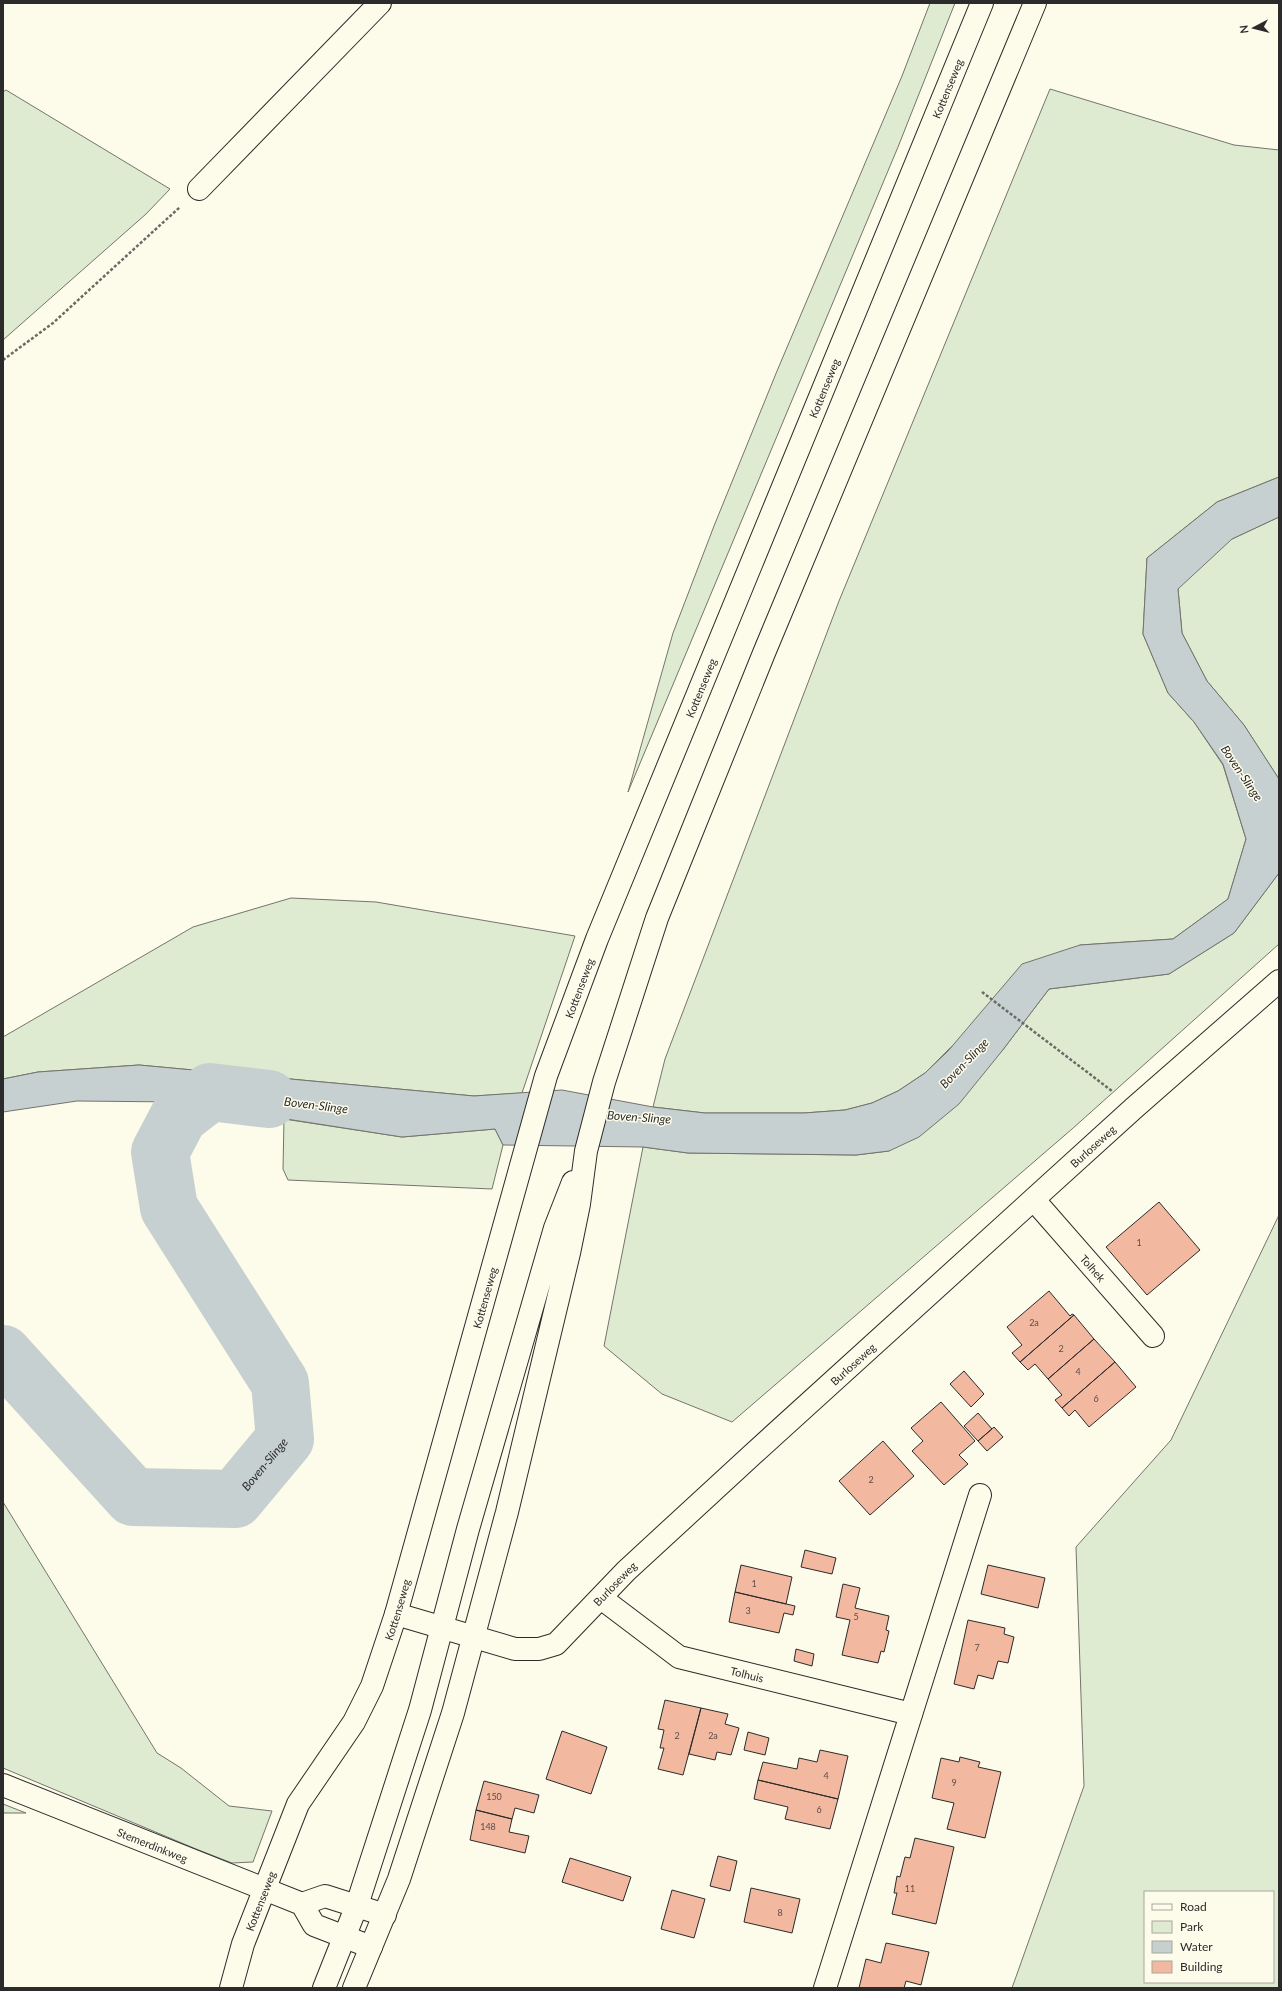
<svg xmlns="http://www.w3.org/2000/svg" width="1282" height="1991" font-family="Lato,sans-serif">
<style>
.green{fill:#deebd1;stroke:#74746e;fill-rule:evenodd}
.water{fill:#c7d0d0;stroke:#74746e}
.lines{fill:none;stroke-linecap:round;stroke-linejoin:round}
.river{stroke:#c7d0d0;stroke-width:58}
.building{fill:#f2b8a0;stroke:#2b2b2b}
.street-casing{stroke:#2b2b2b;stroke-width:24}
.secondary-casing{stroke:#2b2b2b;stroke-width:24}
.primary-casing{stroke:#2b2b2b;stroke-width:24}
.path{stroke:#6a6964;stroke-width:2.5;stroke-dasharray:3 2;stroke-linecap:butt}
.street{stroke:#fdfbea;stroke-width:22}
.secondary{stroke:#fdfbea;stroke-width:22}
.primary{stroke:#fdfbea;stroke-width:22}
.labels{text-anchor:middle;dominant-baseline:central;stroke-width:3;stroke-linejoin:round;paint-order:stroke}
.number-label{font-size:9px;fill:#5d4e48}
.street-label{font-size:11px;fill:#2b2b2b;stroke:#fdfbea}
.water-label{font-size:12px;font-style:italic;fill:#2b2b2b;stroke:#fdfbea}
</style>
<rect width="100%" height="100%" fill="#fdfbea"/>
<path class="green" d="M930 3H955L898 147 628 792 673 633 714 526 777 371 902 76Z
M1050 89 1234 145 1279 150V477L1217 502 1147 558 1143 634 1168 693 1194 722 1223 765 1246 839 1228 899 1173 939 1080 945 960 1038 925 1073 898 1091 872 1103 845 1110 804 1113H705L653 1107 665 1059 839 601Z
M6 90 170 189 146 214 3 340V92Z
M1279 517V779L1244 725 1207 681 1182 633 1178 589 1190 564 1232 539Z
M1279 873V944L1072 1129 732 1422 662 1394 604 1346 643 1147 688 1153 856 1155 889 1151 1002 1051 1049 989 1169 974 1234 933Z
M291 898 376 902 575 936 522 1093 474 1096 139 1065 38 1072 3 1079V1037L193 927Z
M284 1119 402 1137 495 1129 503 1145 492 1189 288 1180 283 1169Z
M1279 1215V1988H1012L1084 1786 1076 1547 1171 1440ZM1145 1892H1273V1982H1145Z
M3 1502 157 1753 181 1768 229 1806 272 1811 253 1862 232 1863 196 1849 3 1768Z
M3 1804 26 1813H3Z"/>
<path class="water" d="M1279 477V517L1232 539 1178 589 1182 633 1207 681 1244 725 1279 779V873L1234 933 1169 974 1049 989 1002 1051 959 1104 919 1137 889 1151 856 1155 688 1153 643 1147 503 1145 495 1129 402 1137 177 1102 77 1101 3 1112V1079L38 1072 139 1065 474 1096 562 1090 653 1107 705 1113H804L845 1110 872 1103 898 1091 925 1073 948 1051 1022 964 1080 945 1173 939 1228 899 1246 839 1223 764 1194 722 1168 693 1143 634 1147 558 1217 502Z"/>
<g class="lines">
<path class="river" id="s1" d="M3 1354 133 1497 235 1499 285 1439 280 1383 169 1208 160 1152 179 1116 210 1092 269 1099"/>
</g>
<path class="building" d="M1159 1202 1200 1250 1147 1295 1106 1247Z
M1049 1291 1070 1316 1072 1314 1074 1315 1020 1362 1012 1353 1022 1345 1007 1327Z
M1074 1315 1094 1339 1048 1379 1035 1364 1028 1370 1020 1362Z
M1094 1339 1115 1362 1062 1408 1055 1400 1062 1395 1048 1379Z
M1115 1362 1136 1387 1089 1427 1075 1410 1069 1416 1062 1408Z
M964 1371 984 1394 971 1407 950 1384Z
M941 1402 975 1441 959 1455 968 1464 944 1485 912 1451 923 1441 911 1428Z
M978 1413 992 1429 978 1441 964 1426Z
M994 1427 1003 1437 987 1451 978 1441Z
M883 1441 914 1476 870 1515 839 1481Z
M805 1550 836 1558 832 1574 801 1567Z
M741 1565 792 1577 786 1604 735 1592Z
M988 1565 1045 1578 1038 1608 981 1594Z
M843 1584 860 1588 855 1608 889 1616 886 1630 889 1631 884 1652 881 1651 878 1663 842 1655 850 1620 836 1617Z
M735 1592 795 1606 793 1615 784 1613 779 1633 729 1622Z
M968 1620 1005 1628 1004 1634 1014 1637 1008 1663 998 1661 993 1679 978 1675 974 1689 954 1684Z
M796 1649 814 1654 812 1666 794 1661Z
M665 1700 701 1708 683 1775 658 1769 664 1748H660L664 1730 658 1729Z
M701 1708 728 1714 725 1724 739 1728 731 1755 717 1752 715 1760 689 1754Z
M562 1731 607 1747 591 1794 546 1779Z
M748 1732 769 1738 765 1755 744 1750Z
M820 1750 848 1756 838 1799 758 1780 763 1762 797 1769 799 1758 817 1762Z
M960 1757 980 1762 978 1767 1001 1772 985 1838 947 1829 954 1803 932 1798 941 1758 959 1762Z
M758 1780 838 1799 830 1829 785 1819 788 1807 754 1799Z
M484 1781 539 1795 534 1813 515 1808 512 1819 476 1810Z
M476 1810 512 1819 509 1832 529 1836 525 1853 470 1840Z
M915 1838 954 1847 936 1924 892 1914 897 1893H894L897 1876 900 1877 905 1857 910 1858Z
M718 1856 737 1861 730 1891 710 1886Z
M570 1858 631 1877 623 1901 562 1882Z
M751 1888 800 1899 792 1933 744 1922Z
M672 1890 705 1899 694 1938 661 1929Z
M886 1943 929 1952 921 1985 906 1981 904 1988H859L866 1959 881 1963Z"/>
<g class="lines">
<g class="street-casing">
<g id="street">
<path d="M199 189 380 3"/>
<path id="s2" d="M1034 1200 1153 1336"/>
<path id="s3" d="M601 1598 679 1657 911 1714"/>
<path id="s4" d="M231 1988 243 1944 298 1804 354 1722 372 1686 396 1614 546 1076 597 939 982 3"/>
<path d="M825 1988 980 1495"/>
</g>
</g>
<g class="secondary-casing">
<g id="secondary">
<path id="s5" d="M396 1614 515 1649H539L556 1644 626 1571 753 1454 1134 1108 1279 981"/>
<path id="s6" d="M3 1785 302 1904 314 1925 371 1947"/>
<path d="M302 1904 325 1896 385 1915"/>
</g>
</g>
<g class="primary-casing">
<path id="primary" d="M324 1988 357 1905 420 1710 468 1529 555 1228 573 1182
M354 1988 399 1879 453 1713 507 1512 569 1253 579 1204 586 1151 604 1082 657 918 764 653 1035 3"/>
</g>
<path class="path" d="M3 360 53 323 180 207
M982 992 1112 1091"/>
<use href="#street" class="street"/>
<use href="#secondary" class="secondary"/>
<use href="#primary" class="primary"/>
</g>
<g class="labels">
<g class="number-label">
<text x="1139" y="1242">1</text>
<text x="1034" y="1322">2a</text>
<text x="1061" y="1348">2</text>
<text x="1078" y="1371">4</text>
<text x="1096" y="1398">6</text>
<text x="871" y="1479">2</text>
<text x="754" y="1583">1</text>
<text x="748" y="1610">3</text>
<text x="856" y="1616">5</text>
<text x="977" y="1647">7</text>
<text x="677" y="1735">2</text>
<text x="713" y="1735">2a</text>
<text x="826" y="1775">4</text>
<text x="954" y="1782">9</text>
<text x="494" y="1796">150</text>
<text x="819" y="1809">6</text>
<text x="488" y="1826">148</text>
<text x="910" y="1888">11</text>
<text x="780" y="1912">8</text>
</g>
<g class="street-label">
<text stroke="none"><textPath href="#s4" startOffset="2036">Kottenseweg</textPath></text>
<text stroke="none"><textPath href="#s4" startOffset="1712">Kottenseweg</textPath></text>
<text stroke="none"><textPath href="#s4" startOffset="1388">Kottenseweg</textPath></text>
<text stroke="none"><textPath href="#s4" startOffset="1064">Kottenseweg</textPath></text>
<text stroke="none"><textPath href="#s5" startOffset="898">Burloseweg</textPath></text>
<text stroke="none"><textPath href="#s2" startOffset="90">Tolhek</textPath></text>
<text stroke="none"><textPath href="#s4" startOffset="740">Kottenseweg</textPath></text>
<text stroke="none"><textPath href="#s5" startOffset="574">Burloseweg</textPath></text>
<text stroke="none"><textPath href="#s5" startOffset="250">Burloseweg</textPath></text>
<text stroke="none"><textPath href="#s4" startOffset="416">Kottenseweg</textPath></text>
<text stroke="none"><textPath href="#s3" startOffset="168">Tolhuis</textPath></text>
<text stroke="none"><textPath href="#s6" startOffset="161">Stemerdinkweg</textPath></text>
<text stroke="none"><textPath href="#s4" startOffset="92">Kottenseweg</textPath></text>
</g>
<g class="water-label">
<text transform="translate(1242 773) rotate(56)">Boven-Slinge</text>
<text transform="translate(964 1063) rotate(-46)">Boven-Slinge</text>
<text transform="translate(316 1105) rotate(7)">Boven-Slinge</text>
<text transform="translate(639 1117) rotate(4)">Boven-Slinge</text>
<text stroke="none"><textPath href="#s1" startOffset="341">Boven-Slinge</textPath></text>
</g>
</g>
<rect width="1282" height="1991" fill="none" stroke="#2b2b2b" stroke-width="8"/>
<rect x="1144" y="1891" width="130" height="92" fill="#fdfbea" stroke="#a9a89e"/>
<rect x="1152" y="1904" width="20" height="6" fill="#fdfbea" stroke="#a9a89e"/>
<text x="1180" y="1911" font-size="12" fill="#2b2b2b">Road</text>
<rect x="1152" y="1921" width="20" height="12" fill="#deebd1" stroke="#a9a89e"/>
<text x="1180" y="1931" font-size="12" fill="#2b2b2b">Park</text>
<rect x="1152" y="1941" width="20" height="12" fill="#c7d0d0" stroke="#a9a89e"/>
<text x="1180" y="1951" font-size="12" fill="#2b2b2b">Water</text>
<rect x="1152" y="1961" width="20" height="12" fill="#f2b8a0" stroke="#a9a89e"/>
<text x="1180" y="1971" font-size="12" fill="#2b2b2b">Building</text>
<g transform="translate(1254 28) rotate(263)" stroke="#fdfbea" stroke-width="3" paint-order="stroke">
<path d="M0-3L7 15L0 10L-7 15Z" fill="#2b2b2b"/>
<text y="-6" font-size="11" font-weight="bold" text-anchor="middle" fill="#2b2b2b">N</text>
</g>
</svg>
